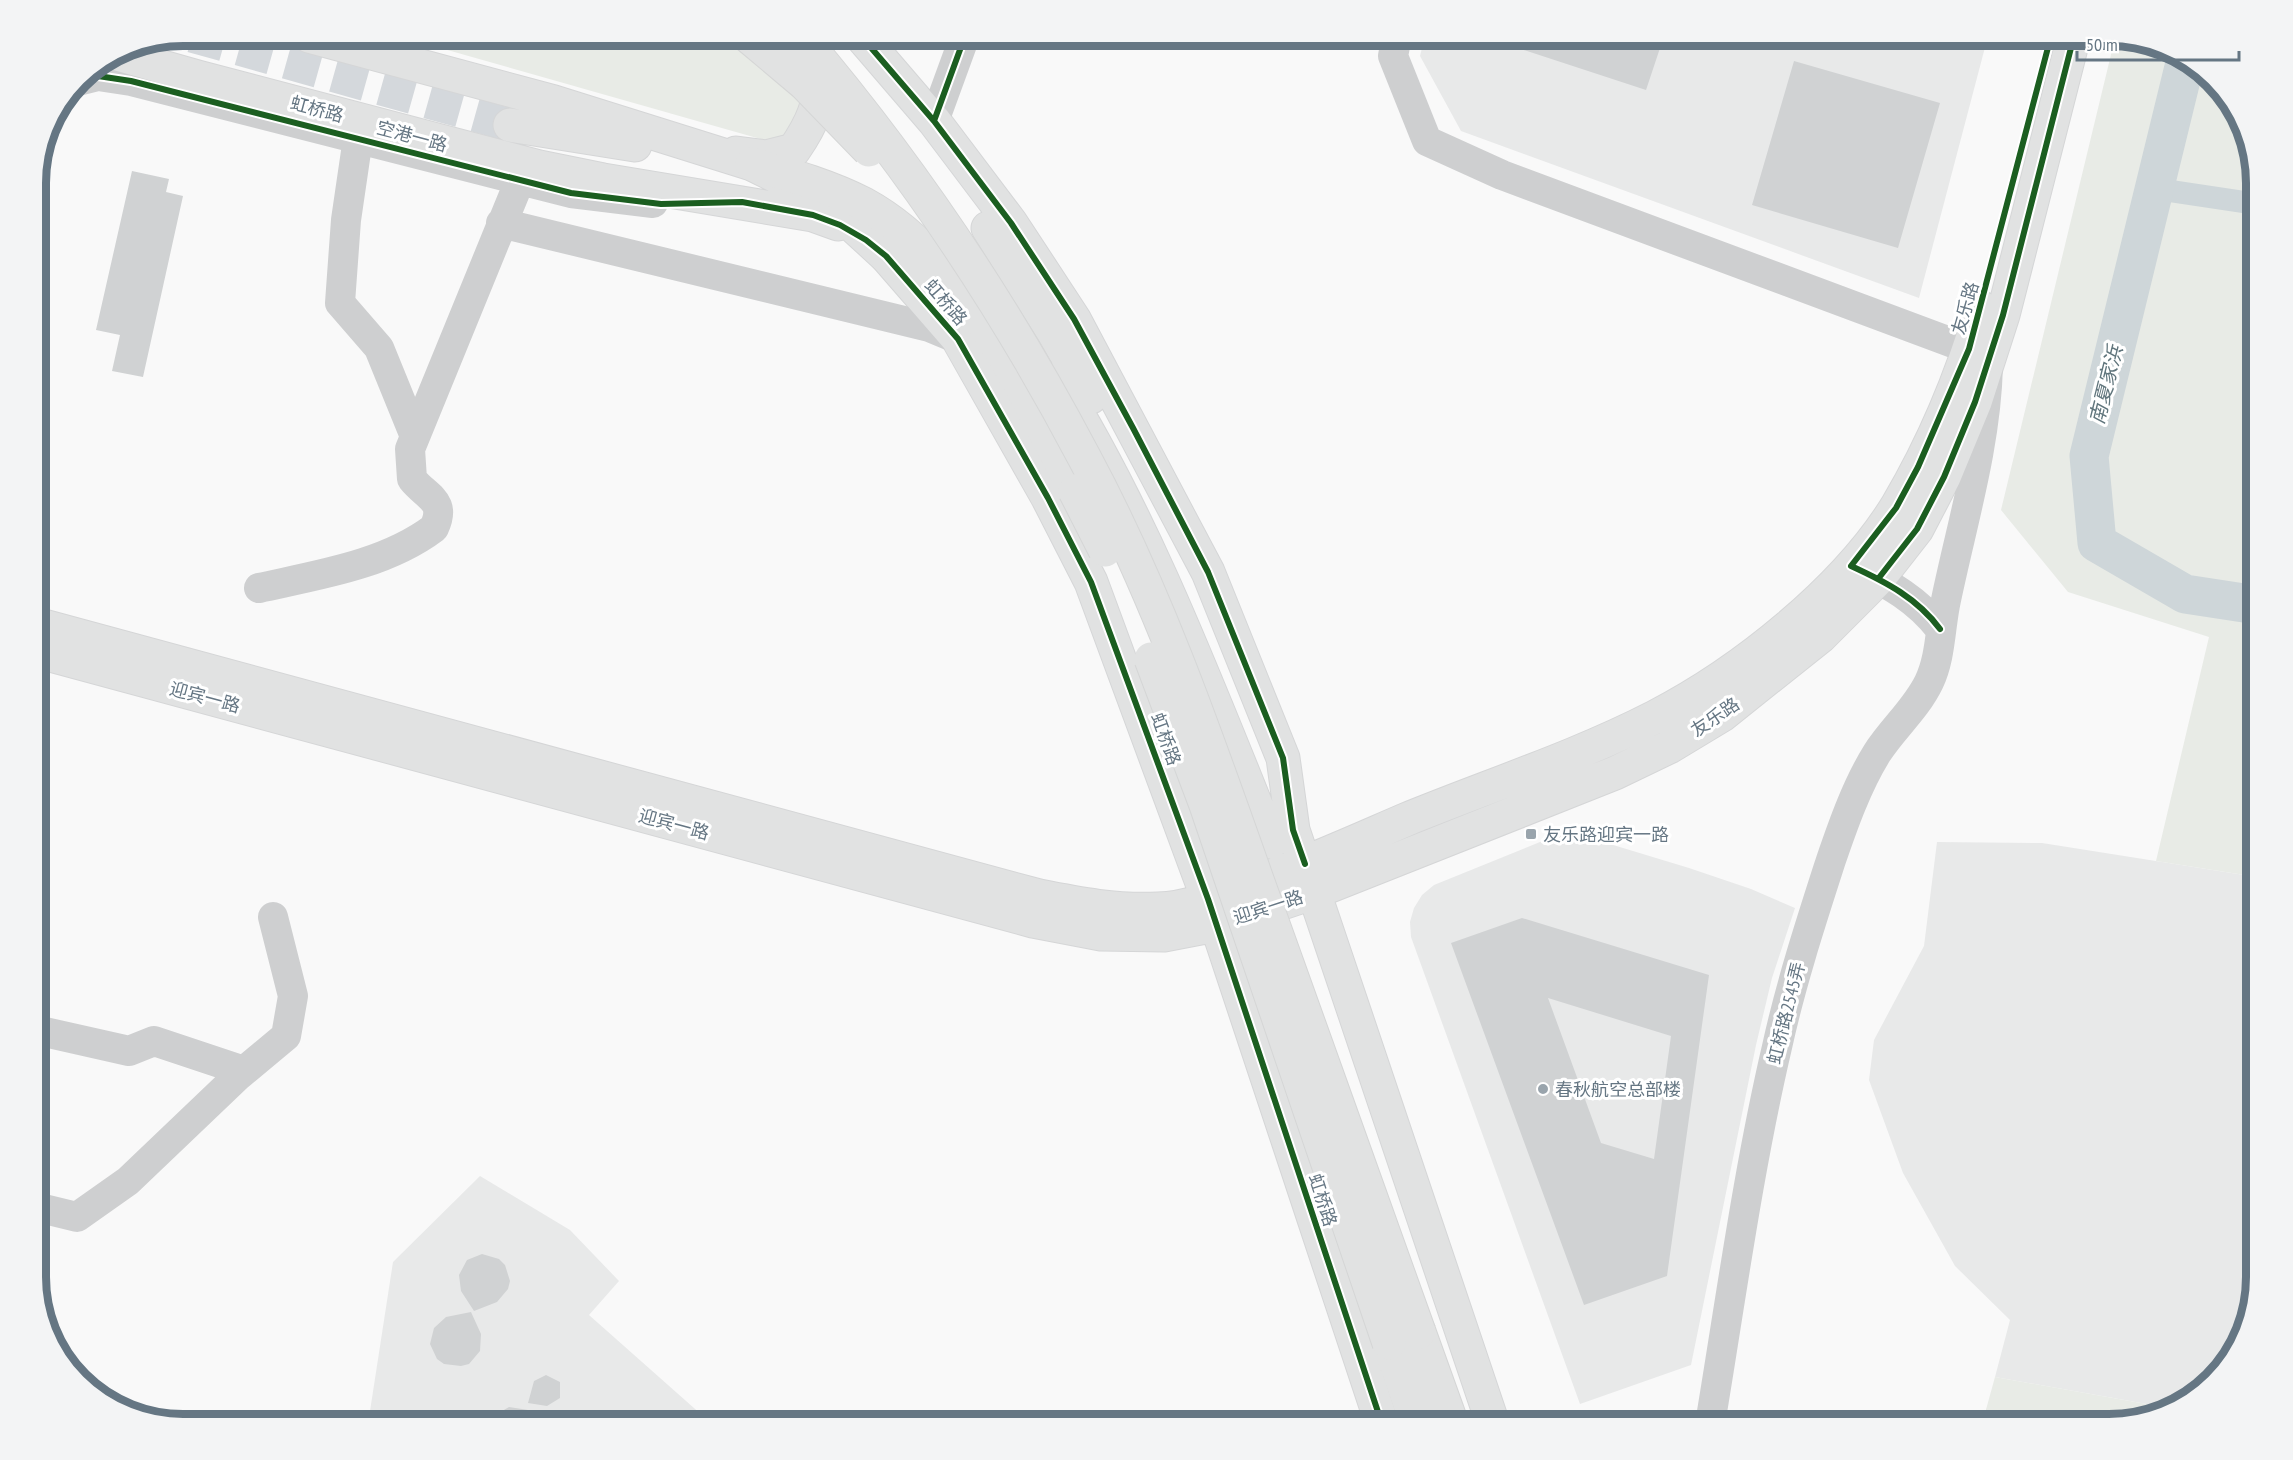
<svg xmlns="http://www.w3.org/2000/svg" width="2293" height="1460" font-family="'PT Sans Narrow','Noto Sans SC',sans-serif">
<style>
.built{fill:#e8e9e9}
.green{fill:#e8ebe6}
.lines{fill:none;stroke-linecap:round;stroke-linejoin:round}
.canal{stroke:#ced6d9;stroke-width:22}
.river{stroke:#ced6d9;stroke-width:39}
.building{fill:#d0d2d3;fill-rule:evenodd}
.major-tunnel{stroke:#d4d8dc;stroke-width:33;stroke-dasharray:33 16;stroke-linecap:butt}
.major-casing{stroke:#d5d6d7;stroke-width:35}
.highway-casing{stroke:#d5d6d6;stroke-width:35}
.minor{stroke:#cecfd0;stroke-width:30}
.major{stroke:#e1e2e2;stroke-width:33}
.highway{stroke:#e1e2e2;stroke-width:33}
.highway-bridge-casing{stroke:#d5d6d6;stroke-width:35;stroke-linecap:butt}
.highway-bridge{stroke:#e1e2e2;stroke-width:33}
.cycleway-casing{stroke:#fff;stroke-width:10}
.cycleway{stroke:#1b5e20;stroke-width:6}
.poi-dot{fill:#99a4ac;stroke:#fff;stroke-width:2}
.labels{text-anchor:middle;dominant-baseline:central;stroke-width:6;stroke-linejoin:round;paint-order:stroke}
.street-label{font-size:18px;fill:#657683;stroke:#fff}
.poi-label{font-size:18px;fill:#657683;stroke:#fff;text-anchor:start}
.water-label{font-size:20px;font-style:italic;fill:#60757c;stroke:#fff}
.rim{fill:none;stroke:#657683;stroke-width:8}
</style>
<rect width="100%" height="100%" fill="#f9f9f9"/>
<path class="built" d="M1425 36H1988L1919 298 1461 131 1420 56Z
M1567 831 1689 868 1751 889 1795 908 1772 978 1756 1045 1691 1365 1580 1404 1411 937 1410 922 1414 908 1422 895 1434 885Z
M1937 842 2042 843 2257 877V1277L2232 1358 2183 1404 2169 1408 1995 1377 2010 1320 1955 1266 1903 1173 1869 1080 1874 1040 1924 946Z
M480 1176 570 1230 619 1281 589 1315 712 1424H368L393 1262Z"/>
<path class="green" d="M398 36H728L803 94 789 147Z
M2115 38 2191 61 2237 110 2257 183V877L2156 861 2209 637 2068 592 2001 510Z
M1995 1377 2169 1408 2110 1424H1982Z"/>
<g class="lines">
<path class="canal" d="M2157 189 2257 204"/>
<path class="river" d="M2186 59 2089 456 2097 543 2185 594 2257 605"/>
</g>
<path class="building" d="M1491 36H1664L1646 90 1490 39Z
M1794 61 1940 103 1898 248 1752 205Z
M132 171 169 179 166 192 183 196 143 377 112 371 120 335 96 330Z
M1522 918 1709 975 1667 1276 1584 1305 1451 943ZM1548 998 1671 1036 1654 1159 1601 1143Z
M482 1254 499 1259 505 1265 510 1281 508 1289 497 1302 474 1311 461 1291 459 1275 467 1260Z
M471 1312 481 1334 480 1351 469 1364 461 1366 444 1364 437 1359 430 1344 434 1328 446 1317Z
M546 1375 560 1382V1398L547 1406 528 1403 534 1381Z
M509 1407 560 1415 559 1424H480Z"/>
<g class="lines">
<path class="major-tunnel" d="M192 36 510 125"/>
<g class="major-casing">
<path id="major" d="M309 36 554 102 752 164 806 191 839 213 886 256 958 339 1048 498 1091 582 1208 899 1382 1424
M861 36 934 121 1011 223 1074 319 1208 572 1283 758 1293 830 1493 1424
M117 54 198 77 539 167 603 180 813 215 838 224
M510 125 635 145
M736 153 766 157 794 150C809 128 826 99 815 72
M988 228 1054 333 1091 397
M1057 379C1147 524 1207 685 1271 842
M36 624 1039 896C1079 904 1117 911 1158 909 1189 908 1221 895 1250 884 1303 865 1354 842 1405 820 1488 786 1575 758 1655 717 1742 672 1845 590 1897 506 1933 445 1962 376 1982 308
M36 651 1033 921 1101 934 1164 935 1216 925 1315 892 1615 773 1669 747 1722 715 1821 636 1878 579 1917 529 1944 477 1975 402 2003 315 2074 36"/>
</g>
<g class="highway-casing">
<path id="highway" d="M752 164C790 175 829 186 864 204 965 259 1025 393 1075 491
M886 256 934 290 953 308
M1419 1332 1452 1424
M1389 1343 1417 1424"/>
</g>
<path class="minor" d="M1397 36 1393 56 1427 141 1502 175 1969 349 1988 366C1986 446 1962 523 1946 600 1940 627 1941 657 1929 682 1916 709 1893 728 1877 753 1857 785 1843 825 1831 860 1811 922 1791 983 1777 1047 1748 1171 1731 1298 1710 1424
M78 81 98 76 131 81 571 193 653 203
M934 121 965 36
M358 138 346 220 340 303 379 348 414 434
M501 223 929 327 958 339
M1857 568C1889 584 1918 600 1940 629
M259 588C317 575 385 565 434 528 447 500 427 498 412 479L410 449 520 180
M36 1030 129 1051 154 1041 244 1071
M36 1207 77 1217 128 1181 238 1076 286 1036 293 996 273 917"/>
<use href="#major" class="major"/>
<use href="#highway" class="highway"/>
<g class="highway-bridge-casing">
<path id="highway-bridge" d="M748 36 805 84 869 150
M800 36C910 165 1005 307 1084 457 1155 589 1205 732 1255 874 1310 1027 1364 1179 1419 1332
M1075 491 1105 550
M1151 659 1206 805 1389 1343"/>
</g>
<use href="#highway-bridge" class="highway-bridge"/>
<g class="cycleway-casing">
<path id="cycleway" d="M861 36 934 121 1011 223 1074 319 1133 428 1208 572 1283 758 1293 830 1305 864
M78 81 98 76 131 81 571 193 661 204 742 202 813 215 840 225 866 240 886 256 958 339 1048 498 1091 582 1208 899 1382 1424
M934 121 965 36
M1878 579 1917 529 1944 477 1975 402 2003 315 2074 36
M1940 629C1917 598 1886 582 1851 566L1896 508 1918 467 1969 349 2051 36"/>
</g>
<use href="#cycleway" class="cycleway"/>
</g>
<g class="poi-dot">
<rect x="1525" y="828" width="12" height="12" rx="3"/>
<circle cx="1543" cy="1089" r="6"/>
</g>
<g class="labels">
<g class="street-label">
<text transform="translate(317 109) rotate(15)">虹桥路</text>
<text transform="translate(412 136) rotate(15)">空港一路</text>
<text transform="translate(946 302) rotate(49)">虹桥路</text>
<text transform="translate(1965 308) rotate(-74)">友乐路</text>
<text transform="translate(205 697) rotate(15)">迎宾一路</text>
<text transform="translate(1715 717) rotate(-34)">友乐路</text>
<text transform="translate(1166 739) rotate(70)">虹桥路</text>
<text transform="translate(674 824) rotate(15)">迎宾一路</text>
<text transform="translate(1268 907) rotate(-18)">迎宾一路</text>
<text transform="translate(1786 1013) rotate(-76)">虹桥路2545弄</text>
<text transform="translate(1323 1200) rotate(72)">虹桥路</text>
</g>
<g class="poi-label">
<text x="1543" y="834">友乐路迎宾一路</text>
<text x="1555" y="1089">春秋航空总部楼</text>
</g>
<g class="water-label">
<text transform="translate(2106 385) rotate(-76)">南夏家浜</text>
</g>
</g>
<path d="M0 0H2293V1460H0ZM183 46H2109A137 137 0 0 1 2246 183V1277A137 137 0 0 1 2109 1414H183A137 137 0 0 1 46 1277V183A137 137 0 0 1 183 46Z" fill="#f3f4f5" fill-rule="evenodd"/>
<path class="rim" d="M183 46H2109A137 137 0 0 1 2246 183V1277A137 137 0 0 1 2109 1414H183A137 137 0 0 1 46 1277V183A137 137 0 0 1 183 46Z"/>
<path d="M2077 51v9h162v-9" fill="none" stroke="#657683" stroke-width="3"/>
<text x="2086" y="51" font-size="18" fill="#657683" stroke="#ffffff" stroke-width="4.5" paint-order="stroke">50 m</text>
</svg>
